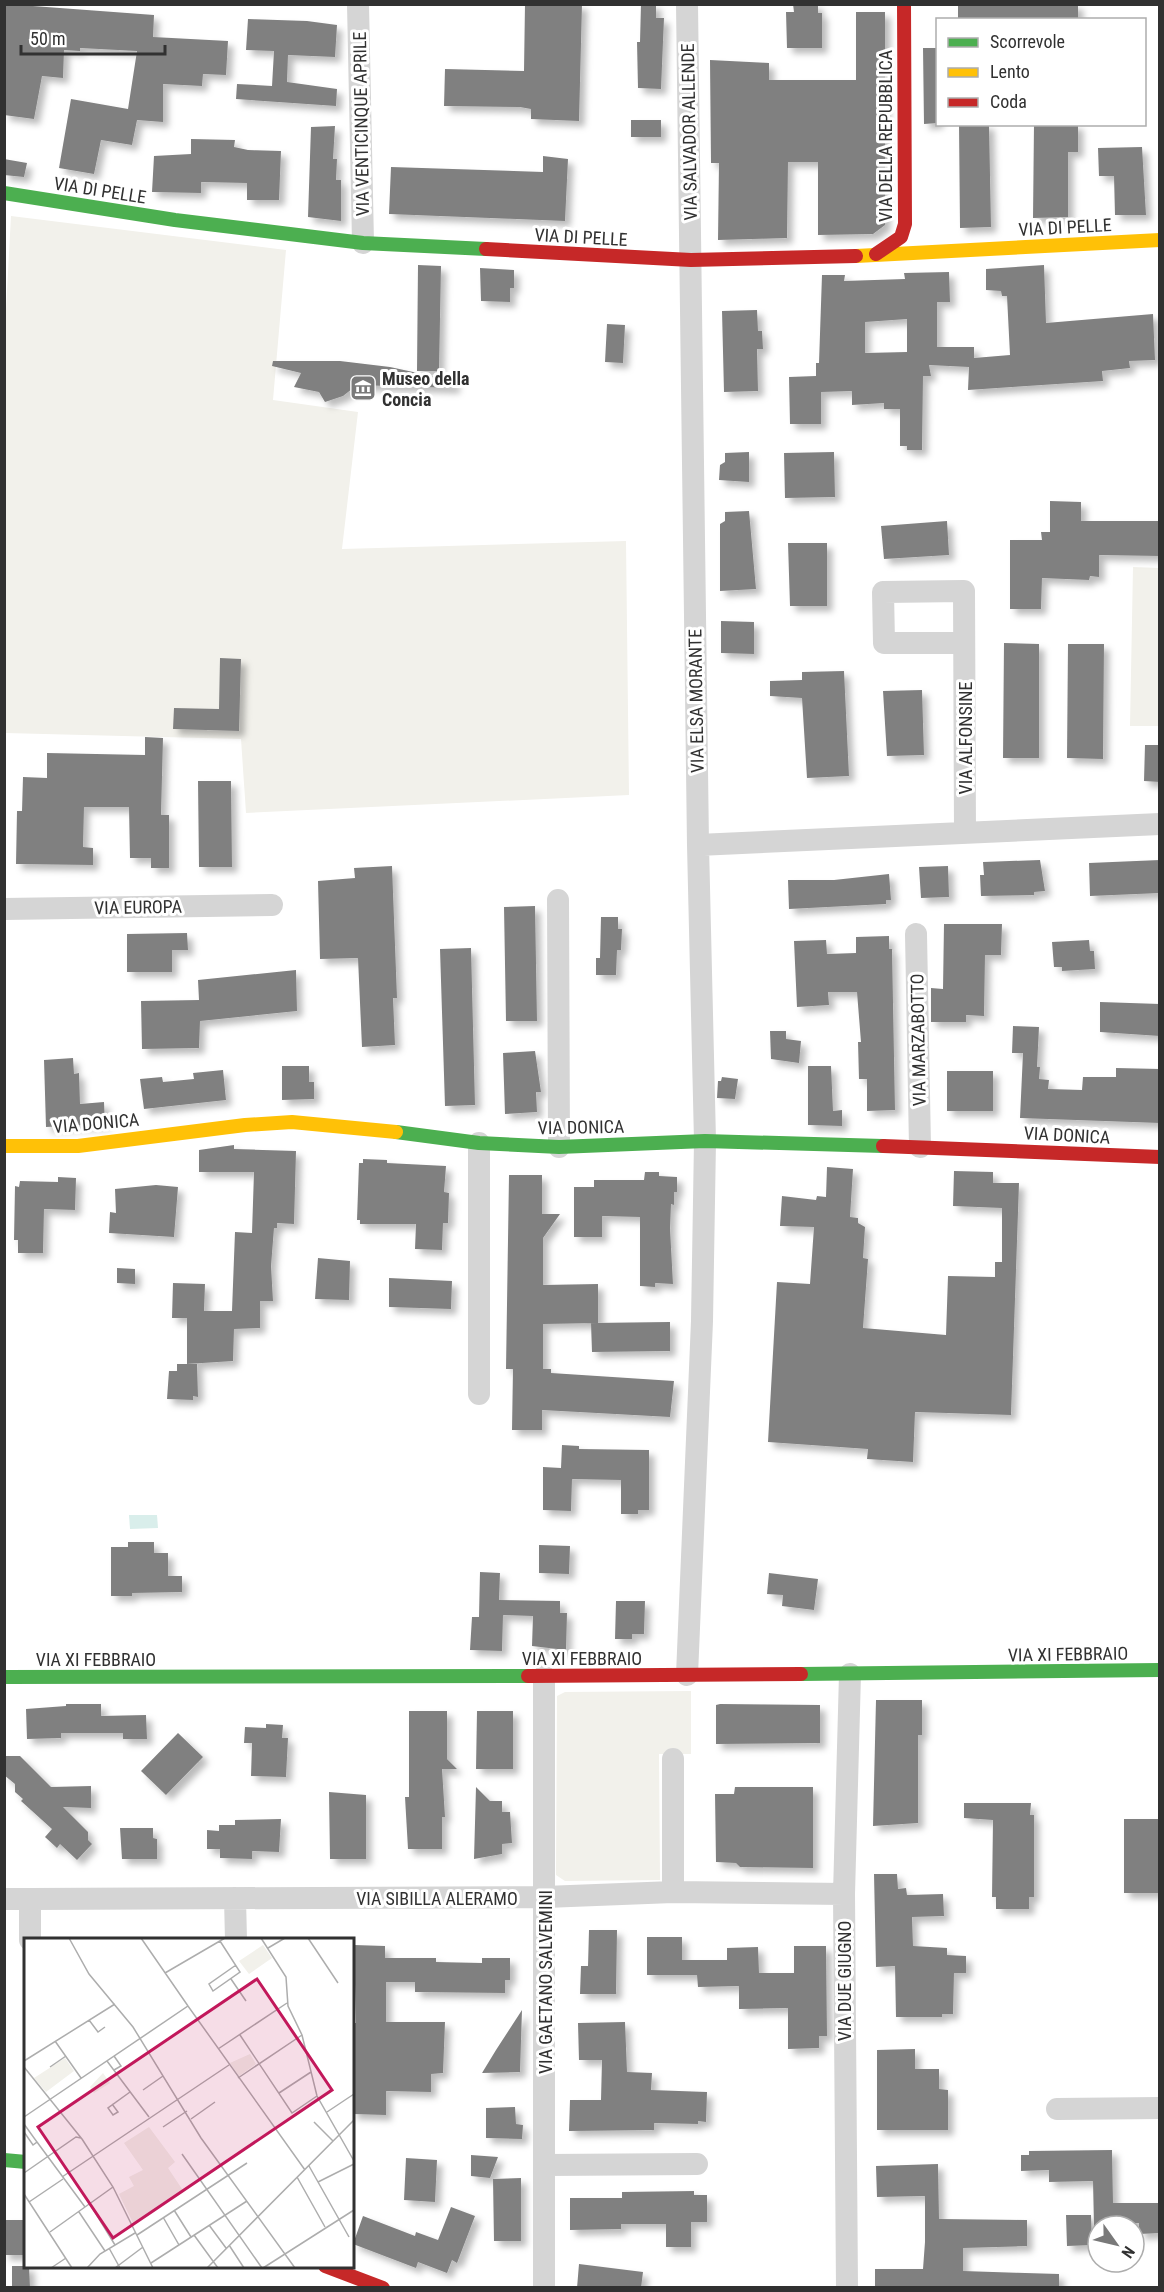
<svg xmlns="http://www.w3.org/2000/svg" width="1164" height="2292" font-family="'Roboto Condensed',sans-serif">
<style>
.green{fill:#f2f1eb}
.water{fill:#d9eeeb}
.building{fill:#808080;fill-rule:evenodd;filter:url(#shadow)}
.lines{fill:none;stroke-linecap:round;stroke-linejoin:round}
.street{stroke:#d5d5d5;stroke-width:22}
.fast{stroke:#4caf50;stroke-width:14}
.slow{stroke:#ffc107;stroke-width:14}
.jam{stroke:#c62828;stroke-width:14}
.labels{text-anchor:middle;dominant-baseline:central;stroke-width:6;stroke-linejoin:round;paint-order:stroke}
.street-label{font-size:18px;fill:#313131;stroke:#fff}
.poi-label{font-size:18px;font-weight:bold;fill:#313131;stroke:#fff;text-anchor:start}
.inset-road{fill:none;stroke:#adadad;stroke-width:1.5}
.view{fill:#c2185b;fill-opacity:0.15;stroke:#c2185b;stroke-width:3}
.inset-edge{fill:none;stroke:#313131;stroke-width:3}
</style>
<defs>
<filter id="shadow"><feDropShadow dx="5.5" dy="5.5" stdDeviation="3" flood-color="#0004"/></filter>
</defs>
<rect width="100%" height="100%" fill="#fff"/>
<path class="green" d="M11 216 286 250 273 400 358 412 342 549 626 541 629 795 246 813 241 739 5 733 4 347Z
M1133 567 1159 568V726H1130Z
M691 1691V1754H659L660 1880 565 1881 556 1875 557 1696 565 1692Z"/>
<path class="water" d="M129 1515H157L158 1528 130 1529Z"/>
<path class="building" d="M6 4 154 15 153 37 228 41 226 75 203 74 202 86 163 84V122L137 120 132 145 101 140 94 174 59 168 71 99 128 109 137 51 80 48V51L64 50 63 78 42 76 34 119 4 115Z
M525 4H582L579 121 531 119V109L520 107 444 106 445 69 524 71Z
M641 4H656V18H664L661 89 638 88 637 42H640Z
M793 4H818V13H822V48H787L786 12H794Z
M958 4H1078V20H958Z
M856 12H885V225L873 234 818 235V162H788L787 238 718 240 719 163H711L710 60 769 63V80H856Z
M248 19 307 21 337 25 335 57 288 55 287 82 337 89 336 106 236 99 237 84 272 86 274 51 246 50Z
M923 48H938V123L924 124Z
M631 120H661V137H631Z
M959 124H989L991 227 960 228Z
M1034 124H1078V152H1068V217L1033 218Z
M335 126 333 159H337L336 180H341V221L308 217 311 127Z
M191 139 235 140 234 147 248 150 281 151 279 200H247V183L201 182V193L152 192 154 156 191 154Z
M1142 147 1146 215H1115L1114 176H1099L1098 148Z
M543 156 568 159 565 221 389 214 391 167 543 172Z
M4 159 27 163 24 177 4 175Z
M418 265 441 266 439 371H417Z
M1044 265 1046 323 1153 314 1155 360 1129 361 1130 368 1102 371 1103 381 968 390 969 367 929 365 931 376H923L922 450H907V446H900V409H884V403L852 405V391L821 392V424H790L789 377 816 376V363H819L822 275H845L844 281 905 279 904 273 949 272 950 302H937V347H974V358L1010 355 1007 296H1002L1001 291 986 290V269ZM907 319V352L865 353V322Z
M480 268 514 270V288H510V302L481 301Z
M757 310 758 331H762L763 349H757L758 391 724 392 722 311Z
M607 324 625 325 623 363 605 362Z
M273 361H340L390 367 455 381 454 388 357 385 343 396 325 402 319 392 294 387 301 373 272 366Z
M749 452V482L719 480 720 465 725 462V453Z
M834 452 835 497 785 498 784 453Z
M1050 501 1081 502V521H1160V556L1099 555V577L1090 576 1089 580 1042 578 1041 609H1010V540H1042L1041 532H1050Z
M749 511 756 589 720 591V524L725 521V512Z
M947 521 949 555 884 559 881 526Z
M788 543H827V606H790Z
M721 621 754 622V654L721 653Z
M1004 643 1039 644V758H1003Z
M1068 644H1104L1103 759 1067 758Z
M220 658 241 659 239 731 173 729 174 708 219 709Z
M844 671 849 776 807 778 802 698 770 696V681L802 680V672Z
M922 690 924 755 887 756 883 691Z
M145 737 163 738 161 815H169V868H151V858H130L129 807H84L83 847 93 848V865L16 864 17 811H22L23 777 47 778V753L145 755Z
M1145 745H1160V782L1144 781Z
M198 781H231L232 867H199Z
M1040 860 1045 891 1034 892V895L981 896 980 875H984L983 862Z
M1160 860V893L1090 896 1089 863Z
M392 866 397 998H393L395 1045 362 1047 358 958 320 959 318 881 355 878 354 868Z
M948 866 949 897 921 898 919 867Z
M889 874 891 900H886V904L789 909 788 880H834Z
M535 906 537 1021H506L504 907Z
M601 917H618V929H622L621 950H617L616 975H596V958H600Z
M944 924H1002L1001 955H985L984 1016 966 1015V1022H931V988L943 989Z
M187 933 188 950H172V972H127V934Z
M889 936V949H892L895 1110 867 1111V1079H859L858 1042H861L857 992H828L829 1005 797 1007 794 941 826 940 827 954 856 953V937Z
M1089 940 1090 951H1094L1095 969 1062 971V967H1054L1052 942Z
M471 948 475 1105 445 1106 440 949Z
M296 970 297 1011 200 1021 199 1048 142 1049 141 1001 199 1000 198 980Z
M1100 1002 1160 1004V1036L1100 1032Z
M1013 1026 1039 1027 1037 1067H1040L1039 1079 1049 1080 1048 1089 1082 1090 1083 1077H1116V1068L1160 1069V1123L1020 1118 1023 1053H1012Z
M770 1031H786V1039L801 1041 799 1063 771 1059Z
M535 1051 541 1092H536L537 1112 505 1114 503 1053Z
M73 1058 74 1074 79 1073 80 1104 104 1102 105 1124 46 1127 44 1060Z
M282 1066H309V1082H314V1099L282 1100Z
M808 1066H831L833 1111 842 1110V1126L808 1125Z
M223 1070 226 1100 144 1109 140 1079 162 1077 163 1082 194 1079 193 1073Z
M947 1071H993V1111H947Z
M722 1077 738 1079 735 1099 717 1098 718 1081H721Z
M234 1145V1149L296 1151 294 1224 277 1223V1228H274L271 1266 273 1301H260V1328L234 1329 233 1361 187 1364V1318H172L173 1283 205 1284 204 1311H232L235 1232 252 1233 254 1172H199V1150Z
M363 1159 387 1160V1163L446 1166 444 1192 449 1193 448 1223H443L442 1250 415 1249 416 1224H360V1220H357L359 1163H363Z
M827 1167 853 1169 850 1217 858 1218V1223L865 1227 863 1258 868 1259 863 1328 946 1335 948 1276 995 1277V1262H1002V1208L953 1206 954 1171 993 1172V1183H1019L1011 1415 915 1412 913 1462 867 1459 868 1449 768 1442 777 1282 810 1284 814 1227 780 1226 782 1196 816 1200 817 1196 826 1197Z
M645 1172H659V1176L677 1177V1192H674V1205L671 1204 670 1229 673 1284 655 1283V1287L640 1286V1217L602 1216V1237H574V1187H594V1180H644Z
M509 1175H542V1214H560L543 1238V1285L598 1284V1323L543 1324V1369H551V1373L674 1381 670 1417 542 1410V1430H512L513 1369H506Z
M58 1177 76 1178 75 1210 44 1209 43 1253H18V1240H14L15 1186 19 1187 20 1181 58 1182Z
M156 1185 178 1187 174 1237 109 1233 110 1212 116 1213 115 1189Z
M318 1258 350 1261 349 1300 315 1299Z
M117 1268 135 1269V1284L117 1283Z
M389 1278 452 1281 451 1309 389 1307Z
M670 1322V1351L592 1352 591 1323Z
M177 1364H197L198 1397 193 1396V1400L167 1399 169 1371H177Z
M562 1445 579 1446V1449L649 1450V1510H638V1514H621V1480L572 1479 571 1511 543 1510V1467L561 1468Z
M128 1542H154V1553H168V1576H182V1592L132 1593V1596H111V1547H128Z
M539 1545 570 1546 569 1574 539 1573Z
M480 1572 500 1573 499 1600 560 1601V1613H567L566 1650 532 1646 533 1616 503 1615 502 1651 470 1650 472 1617H479Z
M769 1573 818 1579 814 1610 782 1606 783 1595 767 1594Z
M616 1601H645L644 1634H632V1639H615Z
M876 1700H922V1735H918V1823L873 1826Z
M66 1704H101V1716L146 1715 147 1739H123V1733H61V1738L27 1739 26 1709 66 1706Z
M720 1704 820 1705V1743L716 1744V1705Z
M409 1711H447V1759L457 1769H442L445 1817H442V1849H408L405 1797H409Z
M477 1711H513V1769H476Z
M266 1724 283 1725 282 1738H288L286 1777 251 1776 252 1743H244L245 1727 266 1728Z
M178 1733 203 1757 166 1795 141 1771Z
M4 1756H20L51 1787 91 1786V1808L63 1807 88 1832V1840L92 1844 77 1860 60 1844 57 1848 45 1837 52 1829 21 1801 23 1799 15 1792V1784L4 1775Z
M476 1787 490 1801H502V1812H510L512 1843 502 1844V1854L474 1859Z
M735 1787H813V1868L740 1867 736 1863 716 1862 715 1794H734Z
M329 1792 366 1795V1859H330Z
M964 1803H1031L1030 1815H1034V1897H1029V1909H996V1897H992L993 1820 964 1818Z
M281 1819 279 1852 252 1851V1859L220 1858V1849H207V1830L219 1831V1825H235V1820Z
M1124 1819H1160V1893H1124Z
M120 1828H153V1838L157 1839V1859H122Z
M874 1874H897L898 1889 906 1888 907 1895 943 1894 944 1916 912 1917 913 1946 947 1948V1955L966 1956V1973H954L953 2014H942V2017H896L895 1966 876 1967Z
M589 1930H617L616 1994H580L581 1966H588Z
M647 1937H682V1960H727V1948L758 1947 759 1973H794V1946H826L827 2036H819V2048L788 2049V2008L739 2009V1986L698 1987 697 1975H647Z
M354 1945 385 1946V1958H436V1962L482 1963V1958H510V1980H505V1993L415 1992V1982H386V2022H445L443 2073 431 2074V2092L386 2091V2115L352 2114V2023H356Z
M522 2010 520 2072 482 2073 496 2050Z
M625 2022 627 2072 652 2073 651 2090 707 2092 706 2122 698 2121V2124L654 2123V2130L569 2131 570 2100H601L602 2060H579L578 2023Z
M915 2049V2069H939V2089L948 2090V2130H877V2050Z
M515 2107 516 2124 523 2125 522 2139 486 2138V2108Z
M1112 2150 1113 2203H1160V2233L1139 2234V2223L1094 2226 1093 2181 1049 2182V2170L1021 2171V2155H1029V2151Z
M471 2155 498 2157 490 2178 471 2176Z
M406 2158 437 2160 435 2202 404 2200Z
M938 2164 939 2219 1027 2220V2246L963 2248V2271L1059 2274V2288H875V2269H923L925 2242V2196L877 2197 876 2166Z
M521 2178V2241H494L493 2179Z
M694 2191V2195H707V2222H691V2247H666V2224H621V2229L570 2230V2198H622V2192Z
M451 2207 475 2216 457 2263 452 2260 447 2273 418 2262 416 2268 353 2244 363 2216 415 2236 416 2232 438 2240Z
M1066 2215H1091L1092 2245 1067 2246Z
M4 2220H26V2255H4Z
M579 2264 643 2272 641 2288H577Z
M12 2266H29L30 2288H12Z"/>
<g class="lines">
<path class="street" d="M358 4 363 243
M687 4 698 845 705 1141 702 1321 687 1675
M964 643H884L883 592 964 591 965 833
M698 845 1160 824
M558 900 559 1147
M4 909 272 905
M916 934 920 1147
M479 1394V1143
M673 1892V1759
M235 1898 236 1940
M4 1899H30
M30 1940V1899L545 1897 673 1892 844 1894
M1057 2109 1160 2108
M546 2165 697 2164
M544 2288V1676
M847 2288 844 1894 850 1674"/>
<path class="fast" d="M4 193 175 220 363 243 486 249
M396 1132 479 1143 559 1147 705 1141 883 1146
M801 1674 1160 1670
M4 1677 528 1676
M4 2160 26 2162"/>
<path class="slow" d="M856 256 1160 240
M4 1146H78L245 1125 292 1122 396 1132"/>
<path class="jam" d="M486 249 691 260 856 256
M876 254 901 237 905 224 904 4
M883 1146 1160 1157
M528 1676 801 1674
M325 2266 383 2288"/>
</g>
<defs>
<g id="museum-square" transform="scale(1.35)"><rect x="-9" y="-9" width="18" height="18" rx="4" fill="#797979" stroke="#fff"/><path d="M0-6L6-3V-2H-6V-3ZM-5-1h2V3h-2ZM-1-1h2V3h-2ZM3-1h2V3H3ZM-6 4H6V6H-6Z" fill="#fff"/></g>
</defs>
<g fill-rule="evenodd">
<use href="#museum-square" x="363" y="388"/>
</g>
<g class="labels">
<g class="street-label">
<text transform="translate(361 124) rotate(-91)">VIA VENTICINQUE APRILE</text>
<text transform="translate(689 132) rotate(-91)">VIA SALVADOR ALLENDE</text>
<text transform="translate(885 136) rotate(-90)">VIA DELLA REPUBBLICA</text>
<text transform="translate(100 190) rotate(9)">VIA DI PELLE</text>
<text transform="translate(1065 227) rotate(-3)">VIA DI PELLE</text>
<text transform="translate(581 237) rotate(3)">VIA DI PELLE</text>
<text transform="translate(696 701) rotate(-91)">VIA ELSA MORANTE</text>
<text transform="translate(965 738) rotate(-90)">VIA ALFONSINE</text>
<text transform="translate(138 907) rotate(-1)">VIA EUROPA</text>
<text transform="translate(918 1040) rotate(-91)">VIA MARZABOTTO</text>
<text transform="translate(96 1123) rotate(-5)">VIA DONICA</text>
<text transform="translate(581 1127) rotate(-1)">VIA DONICA</text>
<text transform="translate(1067 1135) rotate(3)">VIA DONICA</text>
<text transform="translate(1068 1654) rotate(-1)">VIA XI FEBBRAIO</text>
<text x="582" y="1658">VIA XI FEBBRAIO</text>
<text x="96" y="1659">VIA XI FEBBRAIO</text>
<text x="437" y="1898">VIA SIBILLA ALERAMO</text>
<text transform="translate(844 1981) rotate(-90)">VIA DUE GIUGNO</text>
<text transform="translate(545 1982) rotate(-90)">VIA GAETANO SALVEMINI</text>
</g>
<g class="poi-label">
<text x="382" y="378">Museo della<tspan x="382" dy="21">Concia</tspan></text>
</g>
</g>
<g transform="translate(24 1938)">
<rect width="330" height="330" fill="#fff"/>
<path d="M239 7 248 20 225 36 215 23ZM226 116 232 126 215 138 206 125ZM41 120 50 133 22 154 10 140ZM79 135 86 145 70 155 66 149ZM125 189 151 224 144 230 160 254 109 285 95 256 110 248 105 239 119 232 100 205Z" fill="#f2f1eb"/>
<path class="inset-road" d="M45 0 65 36 109 89 177 200 271 330M117 0 164 68M237 0 262 39 264 68 278 97 293 158 330 223M284 0 314 45M196 3 216 34 189 53 185 46 212 27M244 10 261 0M141 35 201 0M207 41 222 63M65 82 74 94 81 89M216 97 268 175 293 158M31 103 57 140M194 111 263 65M90 118 97 128 90 132M0 123 91 66M83 123 125 179M0 129 58 201M26 129 42 118M214 140 278 97M119 152 139 138M255 155 287 134M88 166 94 174 89 177 84 170 106 154M303 174 330 156M0 179 164 68 281 232M167 181 191 164M290 184 309 203M0 186 13 204 9 207 0 194M139 189 163 173M58 201 89 249 129 330M13 204 61 269M158 216 238 330M285 228 325 299M0 235 52 199 57 200M38 239 205 127M273 239 301 289M294 244 330 226M0 256 48 330M5 264 39 241M66 266 91 307M150 272 167 299M55 274 81 313M139 279 155 307M185 287 202 310M26 294 89 249M113 297 223 225M170 297 194 330M205 307 220 330M85 310 96 330M127 325 223 263M27 330 42 320M63 330 76 316 111 295M91 330 119 309M183 330 330 182M239 330 330 272"/>
<path class="view" d="M233 41 308 152 89 300 14 189Z"/>
<rect width="330" height="330" class="inset-edge"/>
</g>
<rect width="1164" height="2292" fill="none" stroke="#313131" stroke-width="12"/>
<rect x="936" y="18" width="210" height="108" fill="#ffffff" stroke="#adadad" stroke-width="1.5"/>
<rect x="948" y="38" width="30" height="9" fill="#4caf50" stroke="#adadad" stroke-width="1.5"/>
<text x="990" y="48" font-size="18" fill="#313131">Scorrevole</text>
<rect x="948" y="68" width="30" height="9" fill="#ffc107" stroke="#adadad" stroke-width="1.5"/>
<text x="990" y="78" font-size="18" fill="#313131">Lento</text>
<rect x="948" y="98" width="30" height="9" fill="#c62828" stroke="#adadad" stroke-width="1.5"/>
<text x="990" y="108" font-size="18" fill="#313131">Coda</text>
<g transform="translate(1116 2244) rotate(124)"><circle r="28" fill="#ffffff" stroke="#adadad" stroke-width="1.5"/>
<path d="M0-4.5L10 22L0 15L-10 22Z" fill="#797979"/>
<text y="-9" font-size="16" font-weight="bold" text-anchor="middle" fill="#313131">N</text>
</g>
<path d="M21 45v9h144v-9" fill="none" stroke="#313131" stroke-width="3"/>
<text x="30" y="45" font-size="18" fill="#313131" stroke="#ffffff" stroke-width="4.5" paint-order="stroke">50 m</text>
</svg>
